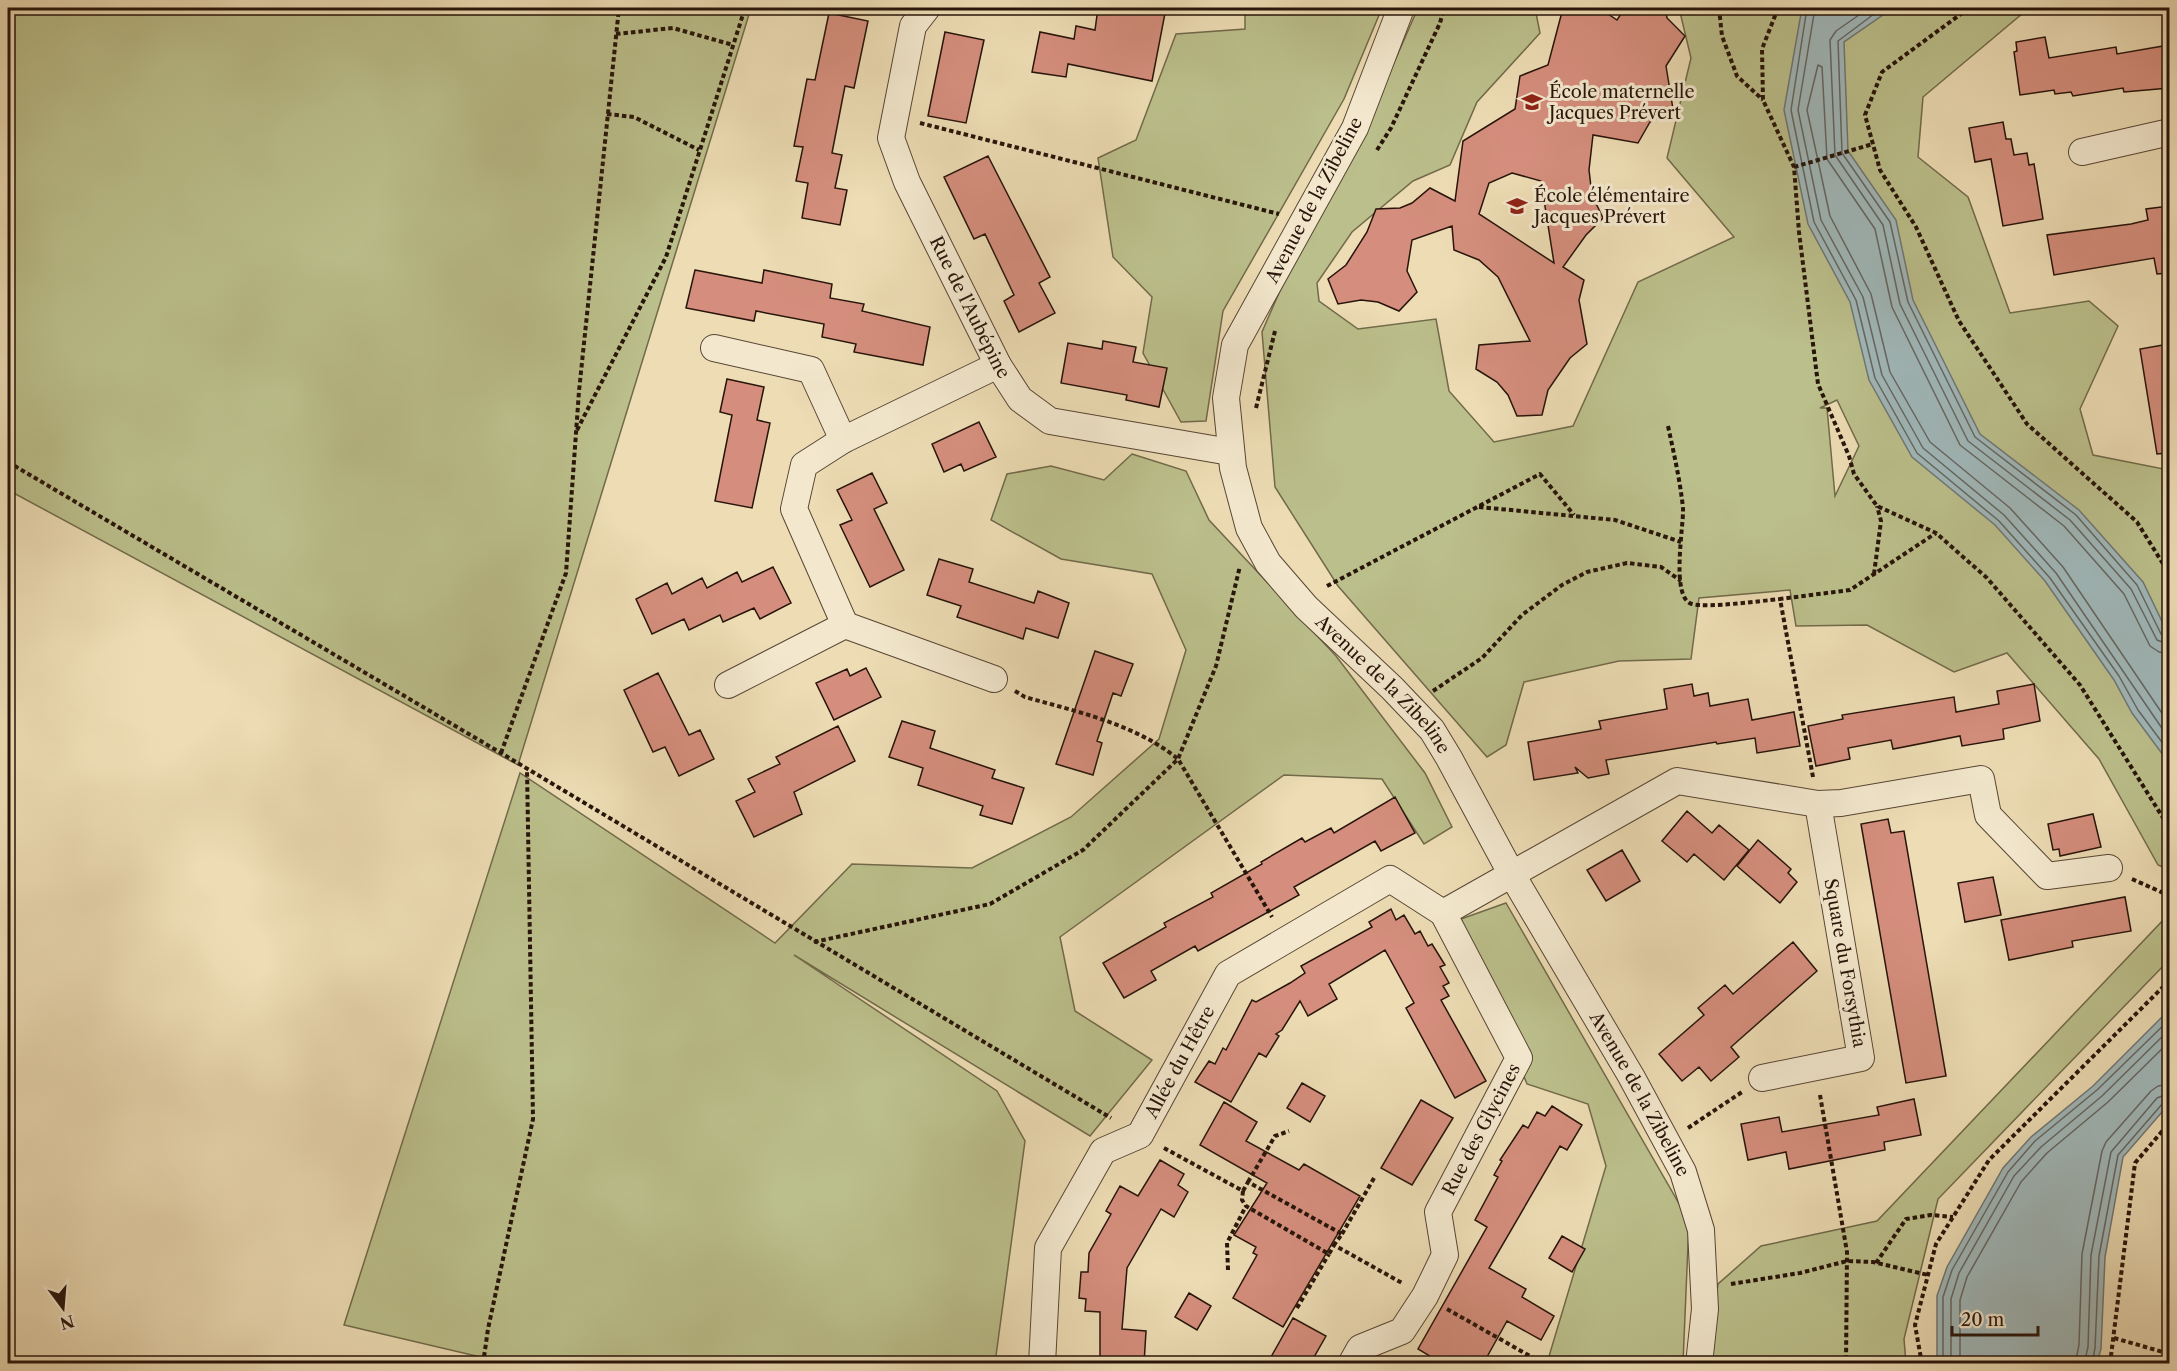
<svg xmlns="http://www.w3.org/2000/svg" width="2177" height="1371" font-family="'Libre Caslon Text',serif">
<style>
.green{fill:#bbbf8b;stroke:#716a4a;stroke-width:1.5;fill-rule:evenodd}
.water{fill:#a0b8ba;stroke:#707674;stroke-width:1.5}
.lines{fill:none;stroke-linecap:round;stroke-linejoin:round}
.shore{stroke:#646662;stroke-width:1.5}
.building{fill:#d58e7d;stroke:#27140a;stroke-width:1.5;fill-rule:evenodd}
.street-casing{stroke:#584634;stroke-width:28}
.path{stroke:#27140a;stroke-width:4;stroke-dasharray:4.5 3;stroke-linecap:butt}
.street{stroke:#f3e8ce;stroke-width:26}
.labels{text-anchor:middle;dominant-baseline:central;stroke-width:6;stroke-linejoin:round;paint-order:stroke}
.poi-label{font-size:18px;fill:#27140a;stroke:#f3e8ce;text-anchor:start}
.street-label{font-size:18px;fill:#27140a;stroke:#f3e8ce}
</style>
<rect width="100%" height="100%" fill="#eddcb4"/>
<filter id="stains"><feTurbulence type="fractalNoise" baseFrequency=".00333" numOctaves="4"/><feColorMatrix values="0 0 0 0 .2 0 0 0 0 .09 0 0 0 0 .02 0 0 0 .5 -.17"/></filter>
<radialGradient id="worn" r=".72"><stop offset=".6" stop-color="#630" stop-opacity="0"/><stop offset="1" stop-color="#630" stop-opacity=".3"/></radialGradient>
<path class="green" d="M8 8H751L518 765 8 490Z
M1245 8H1382L1344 99 1223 311 1206 421 1181 422 1143 353 1152 297 1113 257 1098 158 1136 140 1176 34 1245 29Z
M1418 8H1535L1540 33 1477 102 1450 165 1413 181 1352 232 1317 283 1319 301 1358 329 1436 319 1449 391 1494 442 1573 426 1638 282 1734 237 1667 158 1691 58 1679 8H2029L1923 97 1918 157 1968 197 2010 313 2089 301 2118 326 2080 409 2093 455 2169 470V870L2158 865 2099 759 2007 653 1954 672 1867 625 1796 626 1790 590 1699 598 1691 659 1619 661 1524 682 1506 745 1487 757 1338 586 1275 487 1262 332 1305 233 1393 65ZM1837 400 1859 446 1835 496 1827 408H1820Z
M1132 454 1186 471 1209 520 1336 656 1425 773 1452 827 1424 844 1382 779 1284 775 1060 937 1075 1011 1152 1060 1090 1136 794 955 997 1091 1025 1141 995 1363H506L344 1325 520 773 775 943 852 864 972 868 1071 817 1159 739 1186 650 1152 574 1061 559 991 520 1007 474 1051 466 1104 480Z
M1506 903 1689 1221 1683 1363H1547L1606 1166 1588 1104 1527 1084 1461 919Z
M2169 914V960L1938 1199 1904 1339 1906 1363 1706 1364 1718 1284 1761 1246 1877 1221Z"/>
<path class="water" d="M1802 8H1893L1844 42 1848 151 1896 220 1913 300 1980 434 2079 510 2143 582 2169 636V763L2132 713 2114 680 2045 581 1995 525 1912 457 1869 380 1850 302 1808 224 1784 110Z
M2169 1010V1104L2123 1157 2105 1257 2101 1349 2097 1363H1937V1296L1947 1267 2003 1168 2031 1137 2093 1086Z"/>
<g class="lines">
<path class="shore" d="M1807 8 1791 110 1814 222 1856 300 1875 378 1917 453 1999 521 2050 578 2119 676 2138 710 2170 753
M1815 8 1798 110 1821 220 1863 297 1882 375 1923 448 2004 515 2056 573 2170 740
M1869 8 1836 31 1830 40 1835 155 1883 225 1900 304 1968 441 2070 520 2131 589 2157 640 2170 645
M1882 8 1838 41 1842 153 1890 222 1908 302 1975 437 2076 515 2137 585 2161 634 2170 637
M2170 654 2159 652 2150 646 2124 594 2064 526 1960 445 1892 307 1875 229 1827 159 1822 67 1818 65 1807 110 1830 216 1871 294 1890 372 1930 442 2010 508 2063 567 2170 725
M1943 1364V1297L1952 1270 2008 1172 2035 1141 2097 1090 2170 1019
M1951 1364V1299L1959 1273 2014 1176 2041 1147 2102 1096 2170 1029
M1960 1364V1300L1967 1277 2021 1182 2047 1153 2108 1102 2170 1041
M2075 1364 2079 1345 2082 1254 2102 1151 2106 1142 2151 1091 2158 1086 2170 1084
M2084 1364 2088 1347 2091 1255 2111 1152 2157 1098 2170 1093
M2092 1364 2095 1348 2099 1256 2118 1155 2163 1103 2170 1101"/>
</g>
<path class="building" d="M1098 8H1166L1152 81 1068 64 1066 77 1032 72 1040 32 1074 39 1076 26 1095 30Z
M1563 8H1599L1617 20 1625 8H1665L1667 18 1685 36 1666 66 1673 109 1650 122 1638 143 1593 135 1589 170 1592 195 1603 218 1586 235 1563 267 1584 280 1579 300 1587 344 1570 358 1548 390 1542 415 1517 416 1508 395 1497 382 1476 369 1479 345 1530 341 1498 277 1479 260 1454 250 1452 226 1412 240 1407 271 1417 292 1399 311 1378 302 1361 300 1338 304 1328 279 1346 265 1367 232 1376 209 1400 208 1412 203 1430 188 1455 201 1463 141 1515 109 1520 76 1548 65ZM1512 173 1541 181 1554 263 1479 214 1489 183Z
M829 13 868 21 854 88 845 86 832 153 842 155 835 188 847 190 840 225 802 218 808 183 796 181 803 147 794 146 807 79 815 80Z
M945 32 984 40 966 123 928 116Z
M2045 37 2049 58 2116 47 2117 54 2169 45V88L2124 92 2123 88 2073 96 2071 92 2055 94 2054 90 2020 95 2014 52 2017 51 2016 42Z
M2003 122 2006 139H2011L2014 155 2027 153 2029 165 2034 164 2043 219 2003 226 1991 159 1975 162 1969 128Z
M988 156 1050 277 1039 283 1055 313 1019 332 1004 301 1014 295 985 234 974 239 944 177Z
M2169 206V273L2157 274 2154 258 2054 275 2047 235 2131 224 2148 220 2146 209Z
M695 270 762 283 764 270 832 284 830 298 864 304 862 311 930 327 923 365 854 352 856 344 822 337 824 324 756 311 754 321 686 308Z
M1103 341 1136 347 1133 362 1167 368 1159 407 1126 400 1127 395 1061 383 1068 343 1102 349Z
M2169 344V453L2157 454 2140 349Z
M727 379 764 387 757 420 770 423 752 508 715 501 732 415 720 412Z
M979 422 996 457 964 471 961 464 944 472 932 444Z
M872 473 887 503 874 509 904 570 870 587 840 525 852 520 837 490Z
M939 559 973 569 969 582 1034 603 1038 591 1069 603 1058 638 1026 628 1023 639 957 617 961 606 927 595Z
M773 567 791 603 760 619 754 608 723 622 720 615 689 630 684 619 652 634 636 599 667 583 672 594 702 578 707 588 737 572 742 582Z
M1095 651 1133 664 1121 696 1113 693 1097 741 1102 743 1093 775 1056 764Z
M866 668 881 697 834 720 816 683 847 669 850 676Z
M658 673 689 735 700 730 714 759 679 776 665 747 653 752 624 690Z
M1692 684 1694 696 1708 693 1710 706 1748 699 1752 720 1794 712 1800 746 1757 753 1755 738 1717 744 1716 742 1606 760 1609 774 1588 778 1575 767 1578 773 1534 780 1528 742 1601 729 1599 721 1667 709 1664 689Z
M2034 684 2040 721 2003 729 2004 739 1962 746 1960 736 1893 749 1891 740 1848 748 1850 759 1816 766 1808 726 1843 719 1842 715 1954 697 1956 712 1999 704 1997 691Z
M902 721 935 731 930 748 995 770 992 778 1024 788 1012 824 980 815 983 806 918 785 923 768 889 757Z
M838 726 855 761 794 792 802 814 754 837 736 801 755 792 748 779 780 764 776 757Z
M1395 797 1415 833 1381 851 1375 841 1294 887 1299 895 1198 951 1195 946 1151 971 1156 980 1124 998 1103 963 1166 927 1164 923 1213 897 1211 893 1262 864 1261 862 1302 838 1305 842 1331 828 1334 833Z
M1687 811 1712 833 1719 825 1749 850 1724 880 1694 854 1687 862 1662 841Z
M2093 814 2101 847 2060 856 2059 849 2053 850 2048 824Z
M1888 819 1891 833 1904 831 1946 1076 1906 1083 1861 824Z
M1758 840 1791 869 1788 873 1797 882 1780 903 1737 866Z
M1622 850 1640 881 1606 901 1587 870Z
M1993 877 2001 915 1965 922 1958 883Z
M2125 897 2131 931 2072 941 2073 947 2009 960 2001 920Z
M1391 909 1396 920 1404 915 1415 934 1420 931 1428 946 1432 944 1445 965 1440 967 1449 983 1443 986 1449 996 1441 1000 1486 1081 1455 1098 1406 1008 1414 1003 1385 950 1329 984 1337 999 1308 1016 1300 1001 1282 1030 1276 1034 1279 1036 1266 1057 1259 1053 1231 1102 1195 1082 1209 1061 1215 1064 1223 1048 1226 1050 1252 1000 1256 1002 1290 983 1305 973 1301 966 1372 927 1369 922Z
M1793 942 1817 971 1731 1047 1739 1057 1711 1081 1699 1067 1682 1081 1659 1054 1704 1015 1698 1008 1725 985 1733 994Z
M1302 1083 1325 1096 1310 1122 1287 1108Z
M1914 1099 1921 1135 1884 1142 1885 1150 1789 1169 1786 1152 1748 1160 1741 1124 1779 1117 1782 1132 1879 1115 1877 1107Z
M1421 1100 1453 1118 1412 1185 1381 1168Z
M1224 1102 1257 1122 1246 1141 1299 1170 1304 1164 1360 1196 1283 1327 1233 1298 1257 1255 1253 1253 1256 1247 1234 1235 1267 1183 1200 1145Z
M1552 1106 1582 1125 1567 1150 1560 1146 1489 1268 1526 1289 1522 1297 1554 1316 1541 1340 1507 1321 1483 1364H1443L1418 1349 1487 1227 1475 1220 1498 1177 1494 1175 1502 1161 1500 1160 1523 1125 1528 1128 1537 1112 1545 1116Z
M1160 1160 1184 1174 1178 1185 1188 1192 1174 1217 1161 1209 1127 1268 1122 1329 1146 1331 1144 1364H1100V1312L1085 1311 1086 1299 1079 1298 1081 1272H1088L1089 1253 1111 1214 1106 1211 1120 1186 1138 1196Z
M1562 1236 1585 1249 1572 1272 1549 1258Z
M1189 1293 1211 1306 1197 1330 1175 1317Z
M1293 1318 1326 1336 1310 1364H1267Z"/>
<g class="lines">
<g class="street-casing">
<g id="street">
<path id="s1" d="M927 8 913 26 891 138 907 182 998 365 1020 399 1050 421 1230 452"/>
<path id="s2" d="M1401 8 1355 128 1235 345 1226 398 1233 468 1249 528 1268 563 1306 607 1392 688 1432 730 1449 758 1511 873 1631 1076 1683 1172 1701 1230 1705 1309 1699 1364"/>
<path d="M2082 152 2170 132"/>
<path d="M714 348 811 370 843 440"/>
<path d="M845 625 794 509 804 465 843 440 998 365"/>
<path d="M728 685 845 625 994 679"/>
<path d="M1762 1078 1861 1058 1818 804"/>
<path id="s3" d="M1042 1364 1048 1248 1103 1151 1140 1135 1228 974 1390 879 1443 913"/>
<path id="s4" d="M1351 1364 1360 1348 1402 1331 1425 1296 1445 1255 1438 1212 1519 1058 1443 913 1677 781 1818 804 1841 803 1981 779 1988 815 2047 876 2109 868"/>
</g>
</g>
<path class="path" d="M1719 8 1722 36 1737 76 1763 100
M1778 8 1762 49 1763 100 1794 167 1799 232 1818 384 1849 456 1854 474 1877 506 1936 533 1987 578 2080 685 2170 829
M1969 8 1882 72 1865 115 1880 170 1916 227 1959 321 2027 424 2137 522 2170 575
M616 34 673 28 733 45
M607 114 634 117 699 150
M920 123 1279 214
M1377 150 1391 128 1440 23 1444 8
M1794 167 1873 144
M1256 408 1275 331
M1668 426C1674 454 1680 480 1683 508 1684 526 1670 598 1692 604 1707 608 1761 601 1780 599
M577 430 666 257 745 8
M8 462 501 753 1111 1118
M1479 507 1615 520 1681 542
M1874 574 1881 521 1877 506
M1327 586 1540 474 1574 515
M1015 691 1025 697C1078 712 1135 724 1178 759L1272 917
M1433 691 1482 658 1522 615 1562 585 1587 572 1627 563 1661 567 1681 581
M501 753 566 573 579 391 619 8
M1813 777 1780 599 1850 590 1936 533
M2132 879 2170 896
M814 942 990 904 1083 850 1178 759 1216 666 1240 566
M1820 1095 1847 1252 1846 1364
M1688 1128 1742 1092
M1164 1148 1243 1191 1242 1200 1246 1206 1329 1254 1334 1245 1402 1283
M1248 1182 1275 1136 1289 1131
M1243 1191 1248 1182 1342 1234 1334 1245
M1342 1234 1374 1178
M1876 1263 1906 1219 1931 1215 1953 1217
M1228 1270 1227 1243 1246 1206
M1731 1284 1800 1273 1847 1261 1873 1262 1928 1275
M1297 1308 1329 1254
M1447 1309 1544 1364
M2114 1338 2170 1354
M483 1364 488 1329 533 1119 527 769
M1922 1364 1915 1325 1936 1244 1989 1160 2170 980
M2110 1364 2135 1163 2170 1122"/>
<use href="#street" class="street"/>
</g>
<defs>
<g id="school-bare" transform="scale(1.62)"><path d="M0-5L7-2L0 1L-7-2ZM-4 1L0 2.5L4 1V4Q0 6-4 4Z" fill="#8f2418" stroke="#f3e8ce" stroke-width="2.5" paint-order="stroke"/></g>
</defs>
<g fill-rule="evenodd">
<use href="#school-bare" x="1532" y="102"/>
<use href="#school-bare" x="1517" y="206"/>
</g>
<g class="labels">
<g class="poi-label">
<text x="1549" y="92">École maternelle<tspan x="1549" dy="21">Jacques Prévert</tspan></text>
<text x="1534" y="196">École élémentaire<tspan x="1534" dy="21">Jacques Prévert</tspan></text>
</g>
<g class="street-label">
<text transform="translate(1314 200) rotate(-62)">Avenue de la Zibeline</text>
<text stroke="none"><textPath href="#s1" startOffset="324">Rue de l'Aubépine</textPath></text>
<text stroke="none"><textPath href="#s2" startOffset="770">Avenue de la Zibeline</textPath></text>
<text transform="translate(1845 963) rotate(80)">Square du Forsythia</text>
<text stroke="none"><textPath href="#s3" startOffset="351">Allée du Hêtre</textPath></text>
<text stroke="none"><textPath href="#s2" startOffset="1256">Avenue de la Zibeline</textPath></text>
<text stroke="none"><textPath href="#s4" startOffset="288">Rue des Glycines</textPath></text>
</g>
</g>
<rect width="2177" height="1371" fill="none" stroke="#eddcb4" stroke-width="30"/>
<rect x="9" y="9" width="2159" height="1353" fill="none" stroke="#27140a" stroke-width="3"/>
<rect x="15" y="15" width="2147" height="1341" fill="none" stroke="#27140a" stroke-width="1.5"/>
<g transform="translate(63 1308) rotate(164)" stroke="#f3e8ce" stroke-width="4.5" paint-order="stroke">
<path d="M0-4.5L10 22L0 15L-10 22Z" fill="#27140a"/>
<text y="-9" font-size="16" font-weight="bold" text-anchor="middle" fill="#27140a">N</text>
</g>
<path d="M1952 1326v9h86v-9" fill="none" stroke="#27140a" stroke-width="3"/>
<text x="1961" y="1326" font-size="18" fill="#27140a" stroke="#f3e8ce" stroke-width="4.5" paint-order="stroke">20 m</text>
<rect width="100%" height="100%" filter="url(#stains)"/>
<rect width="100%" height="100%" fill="url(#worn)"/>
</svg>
